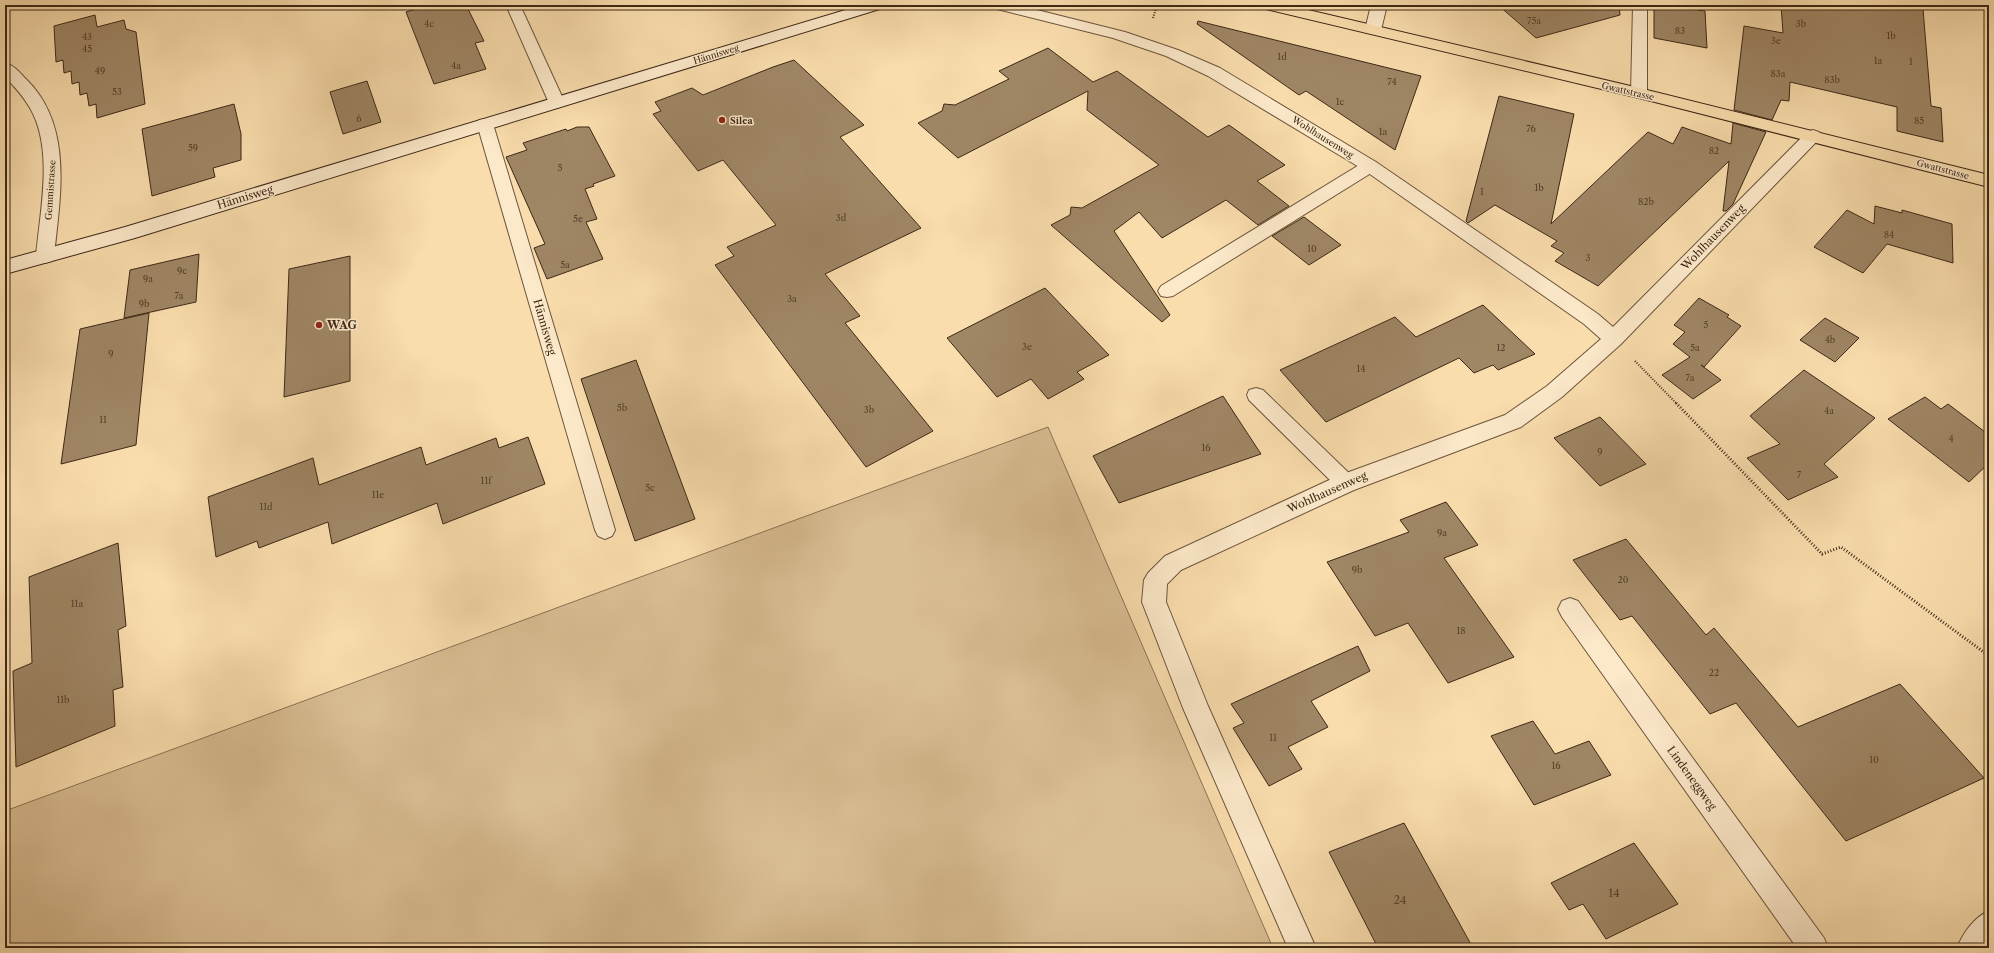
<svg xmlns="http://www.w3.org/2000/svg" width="1994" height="953" font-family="'Libre Caslon Text',serif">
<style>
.green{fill:#dabe93;stroke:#8c7354}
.building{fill:#9f8665;stroke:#3d2816}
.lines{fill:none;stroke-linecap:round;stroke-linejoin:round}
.lane-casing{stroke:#6c553c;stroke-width:2}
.street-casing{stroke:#6c553c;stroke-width:2}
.secondary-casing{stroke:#3d2816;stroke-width:2}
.primary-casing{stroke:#3d2816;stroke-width:2}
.path-far1{stroke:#3d2816;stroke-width:2;stroke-dasharray:1 1.5;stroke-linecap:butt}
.path{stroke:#3d2816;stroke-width:3;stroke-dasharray:1 2;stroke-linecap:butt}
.lane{fill:#fce9ca;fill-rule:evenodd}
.street{fill:#fce9ca;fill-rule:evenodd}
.secondary{fill:#fce9ca;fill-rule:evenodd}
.primary{fill:#faddad;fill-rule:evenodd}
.poi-dot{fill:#8f2418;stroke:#fce9ca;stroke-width:1.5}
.labels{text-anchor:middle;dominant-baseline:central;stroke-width:3;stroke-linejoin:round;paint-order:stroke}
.number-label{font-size:9px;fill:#56402a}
.far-street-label{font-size:9px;fill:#3d2816;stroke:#fce9ca}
.far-poi-label{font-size:9px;font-weight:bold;fill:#3d2816;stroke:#fce9ca;text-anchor:start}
.street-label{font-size:11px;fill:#3d2816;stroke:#fce9ca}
.poi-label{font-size:11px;font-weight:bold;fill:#3d2816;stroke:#fce9ca;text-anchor:start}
.near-number-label{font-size:11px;fill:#56402a}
</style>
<rect width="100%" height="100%" fill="#faddad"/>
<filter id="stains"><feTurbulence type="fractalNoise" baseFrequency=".005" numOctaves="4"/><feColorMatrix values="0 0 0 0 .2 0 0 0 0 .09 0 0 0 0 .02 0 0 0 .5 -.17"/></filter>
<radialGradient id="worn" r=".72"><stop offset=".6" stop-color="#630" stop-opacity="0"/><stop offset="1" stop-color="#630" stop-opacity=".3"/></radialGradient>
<path class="green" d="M1048 427 1273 948H5V811Z"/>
<path class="building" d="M429 5H466L484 41 475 43 486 69 434 84 406 12Z
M1498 5H1619L1620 15 1536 38Z
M1654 5H1698V10L1705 11 1707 48 1654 38Z
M1781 5H1903L1923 9 1931 106 1941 108 1943 142 1897 131V107L1790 82 1789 101 1781 100 1772 120 1734 110 1744 26 1783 33Z
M95 15 97 27 124 20 126 29 136 32 145 104 97 118 96 104 89 106 87 93 80 95 79 82 72 84 71 71 64 73 63 60 56 62 54 26Z
M1198 21 1421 76 1395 150 1306 91 1299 95 1197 24Z
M1048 48 1093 82 1117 71 1208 137 1229 125 1285 165 1257 181 1289 206 1258 225 1226 200 1162 238 1139 212 1114 231 1170 315 1162 322 1051 225 1070 215 1071 207 1082 208 1159 165 1087 110 1088 91 958 158 918 123 942 111 944 104 955 105 1009 79 999 71Z
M794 60 864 125 840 137 921 228 825 274 860 316 845 323 933 431 866 467 715 265 734 256 727 247 776 225 723 160 698 171 653 114 661 111 655 102 692 88 703 95 773 67Z
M367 81 381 122 343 134 330 92Z
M1499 96 1574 114 1551 224 1648 132 1673 144 1682 127 1731 144 1733 123 1766 132 1733 204 1726 211H1723L1729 161 1598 286 1555 261 1564 253 1551 246 1557 241 1495 205 1468 223 1466 221Z
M234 104 241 134V160L213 168 215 177 152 196 142 129Z
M577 127H589L615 176 593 184 594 186 585 189 597 219 586 222 603 259 547 279 534 248 545 244 506 157 527 150 523 143 566 129 567 131Z
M1875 206 1902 213V210L1952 224 1953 263 1887 244 1863 273 1814 247 1847 210 1874 224Z
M1304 217 1341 245 1309 265 1272 236Z
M199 254 196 302 124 318 130 270Z
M350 256V381L284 397 289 269Z
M1045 288 1109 355 1077 372 1084 379 1048 399 1031 379 997 397 947 338Z
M1699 298 1729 315 1727 317 1741 326 1704 367 1701 365 1721 380 1693 399 1662 375 1690 357 1673 344 1685 332 1674 325Z
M1483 305 1535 354 1498 370 1493 365 1474 373 1459 358 1326 422 1280 370 1395 317 1416 337Z
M149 313 136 445 61 464 80 329Z
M1825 318 1859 338 1835 362 1800 340Z
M636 360 695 519 635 541 581 379Z
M1804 370 1875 418 1824 464 1838 477 1788 500 1747 458 1780 444 1750 416Z
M1223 396 1261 454 1119 503 1093 456Z
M1925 397 1941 409 1948 404 1989 435V463L1969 482 1888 419Z
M1600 417 1646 464 1600 486 1554 438Z
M528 437 545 484 443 524 437 503 332 544 328 522 259 548 257 541 216 557 208 497 313 458 319 485 421 447 426 465 496 438 499 448Z
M1446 502 1478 545 1444 558 1514 657 1448 683 1408 623 1375 636 1327 562 1409 532 1400 520Z
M1626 539 1706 635 1714 628 1798 727 1900 684 1984 778 1846 841 1736 703 1710 714 1632 616 1620 620 1573 560Z
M118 543 126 626 118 630 123 687 113 690 115 726 16 767 13 671 32 663 29 577Z
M1358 646 1370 671 1311 701 1328 727 1288 747 1302 769 1269 786 1233 728 1244 723 1231 704Z
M1533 721 1555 754 1589 741 1611 775 1534 805 1491 736Z
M1404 823 1473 948H1378L1329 852Z
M1634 843 1678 904 1606 939 1583 904 1569 910 1551 883Z"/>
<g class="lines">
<g class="lane-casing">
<path id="lane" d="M506 5H520L565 103 562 106 557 108 552 106 549 103Z
M1633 5H1647V93L1644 96 1639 98 1634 96 1631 93Z
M485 119 491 120 493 124 615 530 612 536 605 539 598 536 595 530 477 124 479 120Z
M1370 161 1376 162 1378 166 1376 170 1173 296 1167 297 1161 296 1158 291 1161 286 1364 162Z
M1256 388 1263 390 1353 477 1356 483 1353 489 1346 491 1339 489 1249 400 1247 395 1249 390Z"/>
</g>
<g class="street-casing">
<path id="street" d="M990 5H1017L1125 32 1178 50 1220 68 1376 162 1598 314 1613 327 1807 132 1813 130 1819 132 1822 136 1621 344 1562 397 1521 427 1354 490 1181 570 1167 584 1166 602 1208 706 1316 948H1288L1183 708 1142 602 1144 580 1148 573 1165 556 1338 476 1505 415 1547 386 1601 339 1584 324 1364 170 1208 76 1166 56 1113 38 993 8Z
M1371 5H1387L1381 30 1379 33H1367L1365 30Z
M5 63C14 65 20 73 26 79 74 126 60 197 54 256L52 261 45 263 38 261 36 256C40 211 54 149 30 108 23 96 15 87 5 77Z
M1570 598 1578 601 1824 938 1828 948H1797L1562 617 1558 609 1562 601Z
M1989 911V948H1957C1963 933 1974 917 1989 911Z"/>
</g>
<g class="secondary-casing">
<path id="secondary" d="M862 5H886L883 8 135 238 5 274V260L125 227Z"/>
</g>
<g class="primary-casing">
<path id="primary" d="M1259 5H1287L1639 88 1989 175V187L1639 98 1262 8Z"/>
</g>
<path class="path-far1" d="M1153 18 1157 5
M1635 361 1677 404"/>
<path class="path" d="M1676 403 1822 554 1841 547 1989 656"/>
<use href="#lane" class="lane"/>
<use href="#street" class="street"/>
<use href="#secondary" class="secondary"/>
<use href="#primary" class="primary"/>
</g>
<g class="poi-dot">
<circle cx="722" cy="120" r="4"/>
<circle cx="319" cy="325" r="4"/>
</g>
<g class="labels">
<g class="number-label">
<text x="1534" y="20">75a</text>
<text x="429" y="23">4c</text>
<text x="1801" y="23">3b</text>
<text x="1680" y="30">83</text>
<text x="1891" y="35">1b</text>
<text x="87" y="36">43</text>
<text x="1776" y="40">3e</text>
<text x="87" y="48">45</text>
<text x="1282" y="56">1d</text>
<text x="1878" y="60">1a</text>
<text x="1911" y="61">1</text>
<text x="456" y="65">4a</text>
<text x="100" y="70">49</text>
<text x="1778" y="73">83a</text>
<text x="1832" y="79">83b</text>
<text x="1392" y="81">74</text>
<text x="117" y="91">53</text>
<text x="1340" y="101">1c</text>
<text x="359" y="118">6</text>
<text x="1919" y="120">85</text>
<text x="1531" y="128">76</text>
<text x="1383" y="131">1a</text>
<text x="193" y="147">59</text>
<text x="1714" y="150">82</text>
<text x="560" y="167">5</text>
<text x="1539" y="187">1b</text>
<text x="1482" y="191">1</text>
<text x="1646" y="201">82b</text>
<text x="841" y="217">3d</text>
<text x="578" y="218">5e</text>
<text x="1889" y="234">84</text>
<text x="1312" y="248">10</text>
<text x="1588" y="257">3</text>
<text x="565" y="264">5a</text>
<text x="182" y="270">9c</text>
<text x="148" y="278">9a</text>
<text x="179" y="295">7a</text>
<text x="792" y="298">3a</text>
<text x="144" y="303">9b</text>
<text x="1706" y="324">5</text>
<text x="1830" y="339">4b</text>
<text x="1027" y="346">3e</text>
<text x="1501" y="347">12</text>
<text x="1695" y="347">5a</text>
<text x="111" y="353">9</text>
<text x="1361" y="368">14</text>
<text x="1690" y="377">7a</text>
<text x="622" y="407">5b</text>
<text x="869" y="409">3b</text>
<text x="1829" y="410">4a</text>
<text x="103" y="419">11</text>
<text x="1951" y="438">4</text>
<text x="1206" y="447">16</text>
<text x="1600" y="451">9</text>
<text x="1799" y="474">7</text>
<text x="486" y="480">11f</text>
<text x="650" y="487">5c</text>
<text x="378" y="494">11e</text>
<text x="266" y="506">11d</text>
<text x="1442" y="532">9a</text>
<text x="1357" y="569">9b</text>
<text x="1623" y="579">20</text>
<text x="77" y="603">11a</text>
<text x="1461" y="630">18</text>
<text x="1714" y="672">22</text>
<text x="63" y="699">11b</text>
<text x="1273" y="737">11</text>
<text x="1874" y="759">10</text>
<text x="1556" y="765">16</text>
</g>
<g class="far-street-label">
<text transform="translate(716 54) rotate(-17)">Hännisweg</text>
<text transform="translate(1628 91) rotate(13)">Gwattstrasse</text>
<text transform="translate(1323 137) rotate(32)">Wohlhausenweg</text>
<text transform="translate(1943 169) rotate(15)">Gwattstrasse</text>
<text transform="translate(50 190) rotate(-86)">Gemmistrasse</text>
</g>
<g class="far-poi-label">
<text x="730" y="120">Silea</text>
</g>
<g class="street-label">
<text transform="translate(245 197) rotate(-17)">Hännisweg</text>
<text transform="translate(1713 237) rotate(-46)">Wohlhausenweg</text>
<text transform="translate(545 327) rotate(74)">Hännisweg</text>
<text transform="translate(1327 492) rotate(-24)">Wohlhausenweg</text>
<text transform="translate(1692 778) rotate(54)">Lindeneggweg</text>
</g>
<g class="poi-label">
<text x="327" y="325">WAG</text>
</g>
<g class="near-number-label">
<text x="1614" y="893">14</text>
<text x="1400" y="900">24</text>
</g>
</g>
<rect width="1994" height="953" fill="none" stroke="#faddad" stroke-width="20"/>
<rect x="6" y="6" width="1982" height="941" fill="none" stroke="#3d2816" stroke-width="2"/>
<rect x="10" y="10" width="1974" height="933" fill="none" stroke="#3d2816"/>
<rect width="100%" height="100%" filter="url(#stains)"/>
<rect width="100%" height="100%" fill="url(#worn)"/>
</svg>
